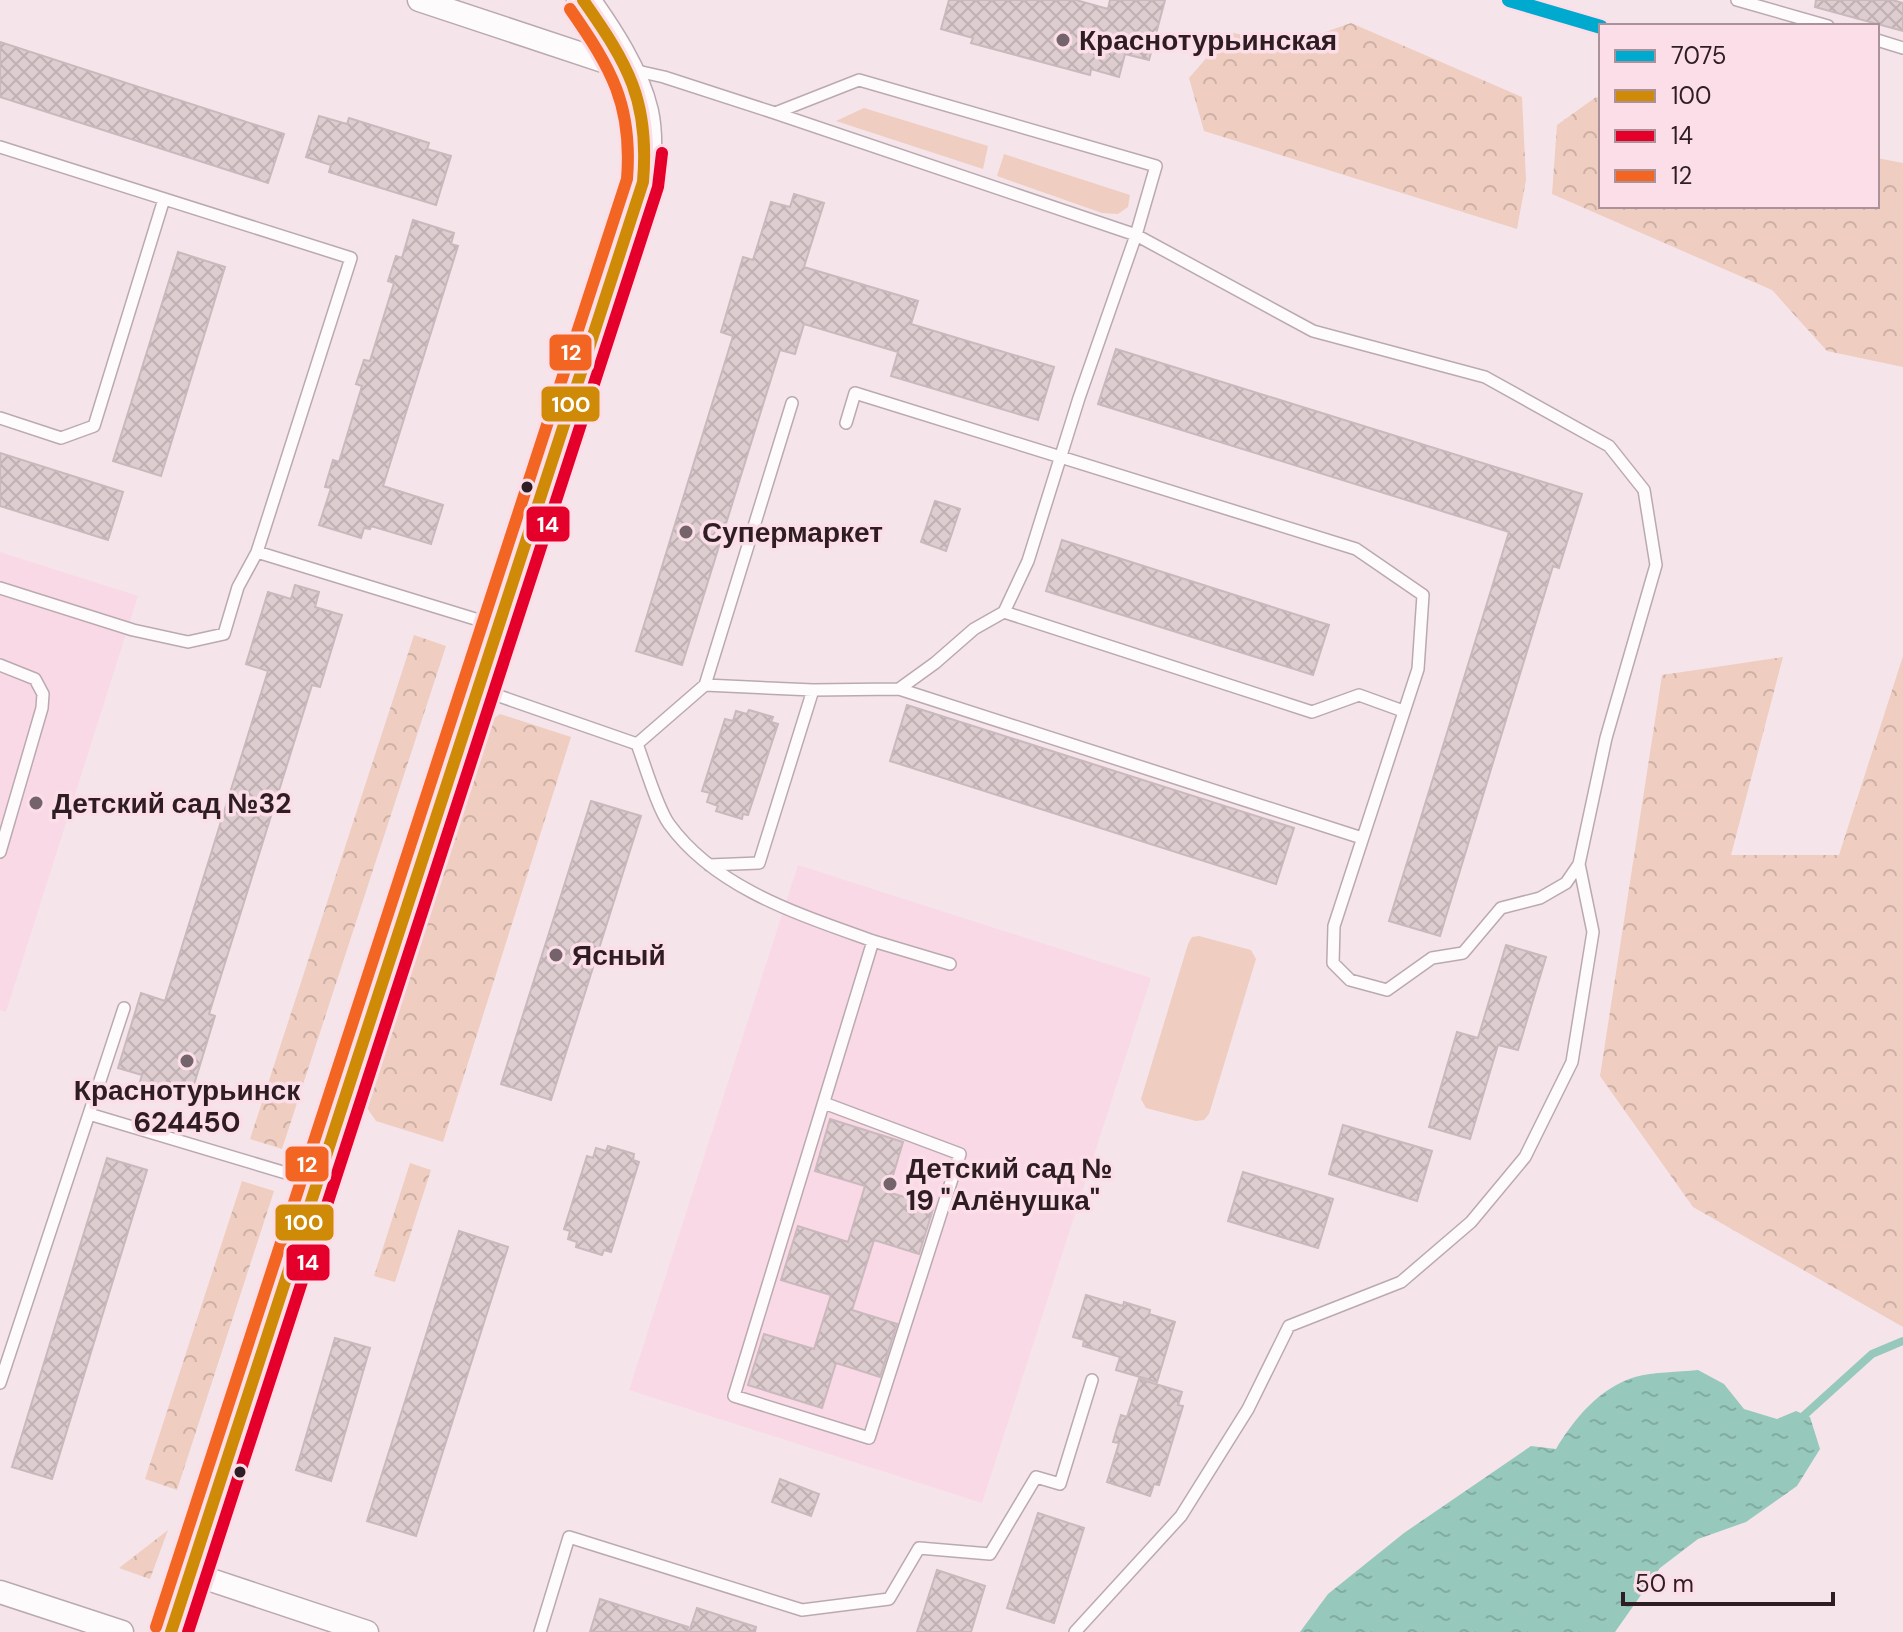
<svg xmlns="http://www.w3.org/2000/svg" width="1903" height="1632" font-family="'DM Sans',sans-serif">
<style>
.built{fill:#fad9e6}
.green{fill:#efcdc0}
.forest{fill:url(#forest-crowns)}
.water{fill:url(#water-ripples)}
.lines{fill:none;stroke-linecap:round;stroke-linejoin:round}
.stream{stroke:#96c9bb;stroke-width:8}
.building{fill:url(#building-cross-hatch);stroke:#c9b9bc;stroke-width:2}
.service-casing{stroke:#baaab0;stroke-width:14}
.minor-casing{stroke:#baaab0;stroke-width:25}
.secondary-casing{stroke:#baaab0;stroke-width:35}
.service{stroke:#fefbfc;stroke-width:11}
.minor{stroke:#fefbfc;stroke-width:22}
.secondary{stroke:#fefbfc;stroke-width:32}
.bus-1-casing{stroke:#fcdee9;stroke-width:18}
.bus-2-casing{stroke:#fcdee9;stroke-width:18}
.bus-3-casing{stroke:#fcdee9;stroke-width:18}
.bus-1{stroke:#cf8b07;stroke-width:12}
.bus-2{stroke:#e4002b;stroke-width:12}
.bus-3{stroke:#f26522;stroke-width:12}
.rail-1-casing{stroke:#fcdee9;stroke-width:20}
.rail-1{stroke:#00a9ce;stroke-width:14}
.poi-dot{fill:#74636a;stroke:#fcdee9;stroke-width:3}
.bus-dot{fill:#2f1d24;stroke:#fcdee9;stroke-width:3}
.labels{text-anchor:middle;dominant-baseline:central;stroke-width:7;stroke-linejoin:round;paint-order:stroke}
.poi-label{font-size:28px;font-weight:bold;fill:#2f1d24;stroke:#fcdee9;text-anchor:start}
.line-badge{stroke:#fcdee9;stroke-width:3}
.badge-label{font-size:22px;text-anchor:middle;font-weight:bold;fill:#fff}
</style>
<defs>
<pattern id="forest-crowns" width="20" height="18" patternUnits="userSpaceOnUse" patternTransform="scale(2)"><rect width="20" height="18" fill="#efcdc0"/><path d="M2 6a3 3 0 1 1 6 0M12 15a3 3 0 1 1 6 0" fill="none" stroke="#cdb0a5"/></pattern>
<pattern id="water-ripples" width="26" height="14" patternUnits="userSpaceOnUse" patternTransform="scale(2)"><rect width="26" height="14" fill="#96c9bb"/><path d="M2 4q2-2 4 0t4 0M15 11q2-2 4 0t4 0" fill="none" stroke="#82aca1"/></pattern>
<pattern id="building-cross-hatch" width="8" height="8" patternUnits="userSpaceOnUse" patternTransform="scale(2)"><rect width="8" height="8" fill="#decdd0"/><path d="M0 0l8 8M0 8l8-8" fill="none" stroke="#bfb0b2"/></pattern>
</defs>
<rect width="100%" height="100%" fill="#f5e5eb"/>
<path class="built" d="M0 552 138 596 6 1012 0 1010Z
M798 865 1151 978 982 1503 629 1390Z"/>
<path class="green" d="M864 108 988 146 983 169 836 121Z
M1004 154 1130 195 1128 207 1118 214 1102 213 997 176Z
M1199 936 1251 950 1256 959 1209 1114 1204 1120 1196 1121 1146 1108 1141 1099 1188 944 1192 937Z"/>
<path class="forest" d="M1351 23 1522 97 1526 180 1517 229 1204 131 1189 78 1229 32 1288 45Z
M1596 97 1601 98V206H1877V158L1903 163V367L1827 351 1772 290 1552 194 1557 125Z
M414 635 446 646 282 1149 250 1139Z
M1903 656V1327L1693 1207 1600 1076 1662 675 1783 657 1731 855H1839Z
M500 714 571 737 443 1142 376 1121 365 1105 486 723Z
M410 1163 431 1170 395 1282 374 1276Z
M242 1181 274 1191 177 1490 145 1479Z
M168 1530 150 1579 119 1568Z"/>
<path class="water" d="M1698 1370 1724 1384 1744 1409 1777 1419 1796 1411 1810 1417 1820 1449 1797 1486 1746 1522 1698 1539 1660 1568 1615 1632H1300L1328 1594 1404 1533 1531 1446 1556 1449C1574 1419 1599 1388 1635 1377 1654 1372 1678 1372 1698 1370Z"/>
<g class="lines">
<path class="stream" d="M1799 1420 1872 1354 1903 1341"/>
</g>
<path class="building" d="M949 0H1076L1108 9 1110 0H1165L1149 60 1125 54 1119 77 1091 69 1090 75 971 43 973 38 941 29Z
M1816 0H1892L1903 3V31L1815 7Z
M0 42 284 134 268 183 0 97Z
M319 116 347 124 349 118 429 143 427 149 451 156 436 205 329 172 331 165 306 157Z
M794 194 824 203 804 267 918 301 911 324 1054 367 1038 420 891 376 898 352 804 324 795 354 780 350 682 665 636 651 733 336 721 332 743 257 753 260 771 202 790 207Z
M413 220 454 233 451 244 458 246 383 486 443 505 431 544 371 526 370 529 364 528 361 538 319 525 331 488 325 487 333 460 339 462 362 386 356 384 364 360 370 361 394 283 388 281 396 256 402 258Z
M178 252 225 267 161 476 113 461Z
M1116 349 1582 494 1559 568 1553 566 1440 936 1389 921 1509 532 1098 404Z
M0 453 123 492 108 540 0 506Z
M935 501 960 509 946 551 921 542Z
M1062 540 1329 625 1313 675 1046 591Z
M295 585 319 592 315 607 342 615 320 687 312 685 209 1014 215 1016 192 1091 168 1083 164 1096 138 1088 142 1075 118 1068 141 993 165 1001 268 671 246 664 268 592 291 599Z
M907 705 1294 828 1276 884 890 761Z
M749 710 773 717 771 722 778 724 748 815 743 814 742 819 716 811 718 806 707 802 710 793 702 791 725 719 733 721 736 711 747 714Z
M591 801 641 816 551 1100 501 1084Z
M1506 945 1546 957 1518 1050 1498 1045 1470 1139 1429 1127 1457 1032 1478 1038Z
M830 1119 903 1142 888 1192 934 1206 919 1254 874 1240 852 1310 897 1324 880 1377 836 1363 822 1408 748 1385 764 1334 814 1349 831 1295 781 1280 798 1226 848 1242 865 1186 815 1171Z
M1343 1125 1432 1151 1417 1201 1329 1174Z
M608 1146 634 1154 633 1160 639 1162 611 1252 604 1250 602 1255 576 1247 577 1242 568 1239 570 1231 564 1229 587 1156 593 1158 596 1148 606 1151Z
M107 1158 147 1170 52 1479 12 1467Z
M1243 1172 1333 1199 1318 1248 1228 1221Z
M459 1231 508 1247 416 1536 367 1521Z
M1086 1295 1123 1306 1124 1302 1150 1310 1149 1314 1175 1322 1157 1382 1116 1370 1120 1357 1083 1346 1084 1340 1073 1337Z
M335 1338 370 1348 331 1481 296 1470Z
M1139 1379 1182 1392 1178 1405 1183 1406 1159 1485 1154 1484 1150 1496 1107 1482 1119 1443 1113 1442 1121 1415 1127 1417Z
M780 1479 819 1494 811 1516 772 1502Z
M1038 1513 1084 1528 1054 1623 1007 1608Z
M937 1570 985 1586 971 1632H917Z
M600 1599 688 1627 687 1632H590Z
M697 1608 756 1627 755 1632H689Z"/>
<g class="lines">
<g class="service-casing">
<path id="service" d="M1737 0 1828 26
M1877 40 1903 48
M633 70 664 77 775 113 1136 235 1313 331 1485 377 1609 446 1644 490 1656 565 1606 738 1579 864 1593 932 1572 1062 1525 1157 1471 1222 1401 1282 1289 1326 1248 1409 1181 1516 1075 1632
M0 147 351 258 257 552
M0 418 61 438 94 426 164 199
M846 423 855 393 1356 549 1423 595 1418 669 1334 926 1333 963 1350 980 1387 990 1432 958 1463 953 1501 908 1540 898 1566 883 1579 864
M0 588 133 630 188 642 224 634 238 587 257 552 498 626
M1004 612 1312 712 1359 695 1403 711
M0 665 35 679 43 694 42 708 0 852
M705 685 792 403
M899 689 1362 838
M482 690 637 744C645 765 657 807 669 824 716 889 801 915 873 941L734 1396 869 1438 960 1154 824 1103
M637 744 705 685 813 690 899 689 935 663 974 629 1004 612 1028 561 1079 398 1136 235 1156 166 859 80 775 113
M709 865 759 863 813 690
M873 941 950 964
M124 1008 89 1114 316 1182
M0 1383 89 1114
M540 1632 569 1537 802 1610 889 1599 919 1548 990 1554 1036 1477 1060 1484 1092 1380"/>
</g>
<g class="minor-casing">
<path id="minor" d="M419 0 624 68
M190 1573 367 1632
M0 1592 122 1632"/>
</g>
<g class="secondary-casing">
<path id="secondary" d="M171 1632 643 182C645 159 647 135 642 112 633 73 606 32 583 0"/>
</g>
<use href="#service" class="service"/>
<use href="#minor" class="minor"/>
<use href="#secondary" class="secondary"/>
<g class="bus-1-casing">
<path id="bus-1" d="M171 1632 643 182C650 101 628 64 583 0"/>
</g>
<g class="bus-2-casing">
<path id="bus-2" d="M188 1632 658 187 662 153"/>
</g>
<g class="bus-3-casing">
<path id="bus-3" d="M156 1627 627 179C633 105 611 68 570 9"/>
</g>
<use href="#bus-1" class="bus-1"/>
<use href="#bus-2" class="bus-2"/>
<use href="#bus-3" class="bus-3"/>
<g class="rail-1-casing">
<path id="rail-1" d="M1509 0 1601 27"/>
</g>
<use href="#rail-1" class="rail-1"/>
</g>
<g class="poi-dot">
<circle cx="1063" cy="40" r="8"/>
<circle cx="686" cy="532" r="8"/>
<circle cx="36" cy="803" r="8"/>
<circle cx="556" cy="955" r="8"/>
<circle cx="187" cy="1061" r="8"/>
<circle cx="890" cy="1184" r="8"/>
</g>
<g class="bus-dot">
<circle cx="527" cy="487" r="7"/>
<circle cx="240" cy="1472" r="7"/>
</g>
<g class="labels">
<g class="poi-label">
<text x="1079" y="40">Краснотурьинская</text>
<text x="702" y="532">Супермаркет</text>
<text x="52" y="803">Детский сад №32</text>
<text x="572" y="955">Ясный</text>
<text x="187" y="1090" text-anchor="middle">Краснотурьинск<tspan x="187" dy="32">624450</tspan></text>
<text x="906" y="1168">Детский сад №<tspan x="906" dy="32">19 "Алёнушка"</tspan></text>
</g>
</g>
<g class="line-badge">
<rect x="548" y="333" width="45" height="39" rx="8" fill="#f26522"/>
<rect x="540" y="385" width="61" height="38" rx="8" fill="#cf8b07"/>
<rect x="525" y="505" width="46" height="38" rx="8" fill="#e4002b"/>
<rect x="284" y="1145" width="46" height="38" rx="8" fill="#f26522"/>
<rect x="274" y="1203" width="61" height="39" rx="8" fill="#cf8b07"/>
<rect x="285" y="1243" width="46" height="39" rx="8" fill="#e4002b"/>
</g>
<g class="badge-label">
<text x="571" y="360">12</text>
<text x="571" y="412">100</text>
<text x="548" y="532">14</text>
<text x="307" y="1172">12</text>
<text x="304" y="1230">100</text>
<text x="308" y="1270">14</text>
</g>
<rect x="1599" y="24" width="280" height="184" fill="#fcdee9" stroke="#aa919a" stroke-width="2"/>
<rect x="1615" y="50" width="40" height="12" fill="#00a9ce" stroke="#aa919a" stroke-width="2"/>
<text x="1671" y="64" font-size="24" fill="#2f1d24">7075</text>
<rect x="1615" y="90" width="40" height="12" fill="#cf8b07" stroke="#aa919a" stroke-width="2"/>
<text x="1671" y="104" font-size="24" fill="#2f1d24">100</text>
<rect x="1615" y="130" width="40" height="12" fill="#e4002b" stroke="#aa919a" stroke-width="2"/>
<text x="1671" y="144" font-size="24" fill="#2f1d24">14</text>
<rect x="1615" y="170" width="40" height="12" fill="#f26522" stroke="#aa919a" stroke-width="2"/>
<text x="1671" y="184" font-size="24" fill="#2f1d24">12</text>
<path d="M1623 1592v12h210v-12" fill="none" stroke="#2f1d24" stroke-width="4"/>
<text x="1635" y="1592" font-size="24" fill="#2f1d24" stroke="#fcdee9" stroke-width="6" paint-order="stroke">50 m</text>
</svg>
